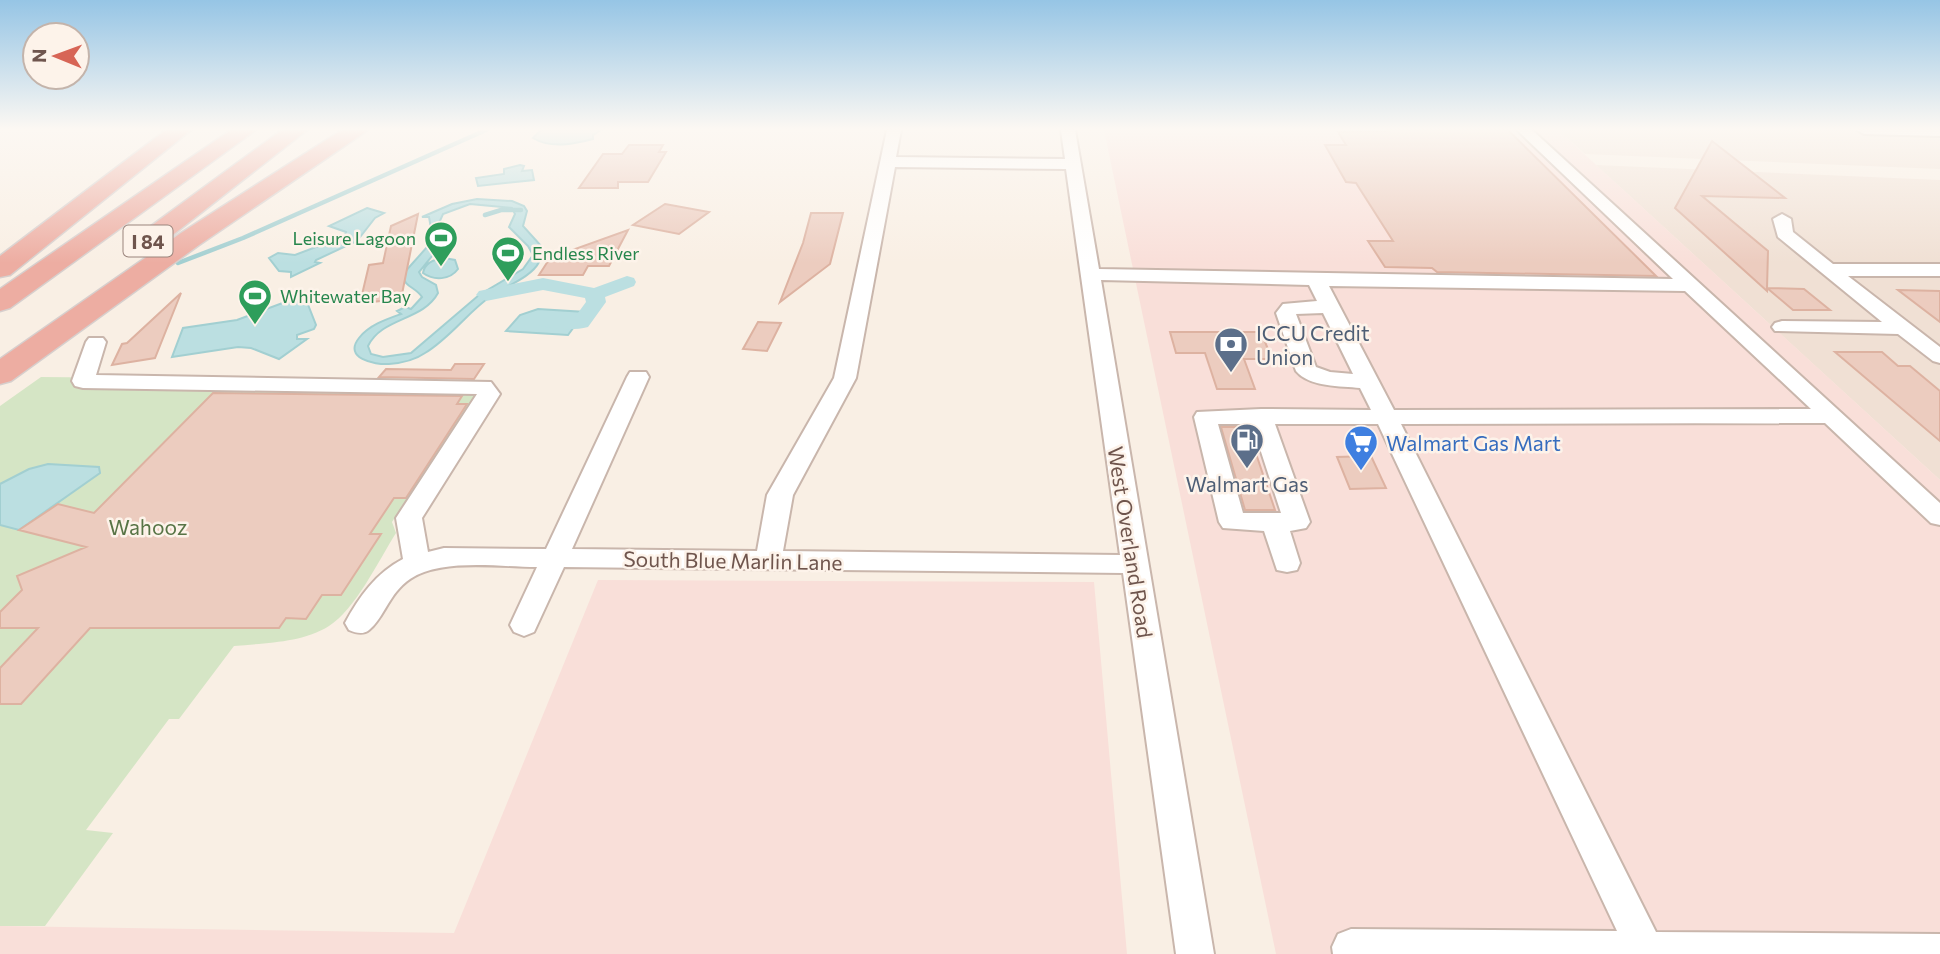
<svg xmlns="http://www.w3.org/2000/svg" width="1940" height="954" font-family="Commissioner,sans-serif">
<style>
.residential{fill:#f0e0d4}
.commercial{fill:#f9dfd9}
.green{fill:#d5e5c5}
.water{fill:#bbdfe1;stroke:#a2cfd1;stroke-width:2;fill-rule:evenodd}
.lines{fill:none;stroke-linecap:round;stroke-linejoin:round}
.stream{stroke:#a2cfd1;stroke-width:4.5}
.canal{fill:#bbdfe1;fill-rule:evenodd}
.building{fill:#ecccbf;stroke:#ddb2a1;stroke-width:2}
.minor-casing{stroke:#c9b6ac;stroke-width:4}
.highway-casing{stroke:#d7cfcd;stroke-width:3}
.minor{fill:#fff;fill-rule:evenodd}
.highway{fill:#edada2;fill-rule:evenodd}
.labels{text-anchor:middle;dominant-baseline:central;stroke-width:5;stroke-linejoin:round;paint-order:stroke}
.far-leisure-label{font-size:18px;fill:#27864d;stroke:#fdf3ea;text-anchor:start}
.shield{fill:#fdf3ea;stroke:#9a847c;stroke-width:2}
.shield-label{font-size:19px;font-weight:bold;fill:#6f554d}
.service-label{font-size:21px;fill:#4e5e75;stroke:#fdf3ea;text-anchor:start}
.shop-label{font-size:21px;fill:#366cbe;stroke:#fdf3ea;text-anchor:start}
.park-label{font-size:21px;fill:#587446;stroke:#fdf3ea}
.street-label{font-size:21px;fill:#6f554d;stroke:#fdf3ea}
</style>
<rect width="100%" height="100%" fill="#f9efe4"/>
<path class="residential" d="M1558 130H1940V169L1585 154Z
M1596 165 1940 180V480Z"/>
<path class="commercial" d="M1104 130H1558L1940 480V954H1276Z
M598 580 1094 582 1127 954H0V926L454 933Z"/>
<path class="green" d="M41 377 478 381 476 395 392 522 396 533C379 560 355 610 329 626 302 643 265 643 234 646L179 719H169L86 830 113 833 45 926H0V406Z"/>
<path class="water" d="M541 130H601L593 135V139C574 144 551 149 533 138Z
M520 165 524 166 522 171 532 170 534 180 478 186 476 178 504 174V169Z
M477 199 512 201 524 206 527 211 523 226 542 247C540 252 541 257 539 262 532 277 504 287 491 296 467 313 450 338 425 353 415 360 402 363 389 364 374 365 343 358 359 338 369 325 387 319 401 314L397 311 405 307 411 309 422 297C416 287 403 287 403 274L428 246 432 234 429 217H422L452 204ZM470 204 512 208 515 214 509 227 528 246 533 255 523 269 479 295 411 353 383 357 371 354 368 346C382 317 423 321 438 293L436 285 422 277 419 272 441 245 446 244 449 241H443L444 231 439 223 443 214Z
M367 208 384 213 375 218 357 241 316 260 315 262 320 263 291 277V272L279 271 269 258 278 253 295 255 345 236 346 232 329 226Z
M444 258 455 260 458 269C450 280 434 281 423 273 425 262 435 259 444 258Z
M312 292 307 302 316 325 314 329 297 335V339H307L279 359 251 348 238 347 172 357 183 328 237 320Z
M538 309 585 312 568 335 506 331 520 315Z
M48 464 99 467 100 473 19 530 0 525V484L29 469Z"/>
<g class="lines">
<path class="stream" d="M485 215 501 210H521
M178 263 243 238 486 130"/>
<path class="canal" d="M627 276 634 278 636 282 634 286 605 297 606 302 588 327C573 331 552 329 537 325L534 321 537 317H575L586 302 585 298 543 290 486 301 476 295 479 291 543 278 594 288Z"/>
</g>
<path class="building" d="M1387 130H1508L1656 276 1437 272 1432 268 1385 267 1368 241H1393L1356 183 1346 182 1325 145H1346L1338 132 1388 131Z
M1712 141 1785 198 1702 196 1768 251 1767 288 1804 289 1830 310H1793L1767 288V291L1675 208Z
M629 145H663L659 152H666L648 182H618V188H579L603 154H622Z
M665 204 709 212 679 234 633 225Z
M811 213H843L830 264 780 302 803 243Z
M418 214 401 299 360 303 369 265 383 263 391 226Z
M628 230 609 266H588L583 275H539L550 258Z
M1898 290 1940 291V322Z
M181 293 155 358 112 365 122 344 127 343Z
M758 322 781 323 767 351 743 349Z
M1170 332H1261L1272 359H1244L1255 389H1217L1205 353H1176Z
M1835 352H1882L1898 366H1910L1940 391V441Z
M455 364H484L474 379 379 377 386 369 451 370Z
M213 393 462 396 457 404H467L406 498H394L370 534H381L341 595H322L306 619 286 618 279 628H90L21 704H0V668L38 628H0V612L22 590 17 576 86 547 19 530 58 504 94 513Z
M1221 427H1247L1275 510H1245Z
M1371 456 1386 488 1350 489 1337 457Z"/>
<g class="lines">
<g class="minor-casing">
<path id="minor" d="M887 130H901L896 157 1065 159 1061 130H1075L1099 269 1673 279 1517 130H1532L1940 503V525L1931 523 1825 423 1401 424 1656 932 1940 934V954H1333L1332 947 1338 934 1351 929 1617 931 1378 424H1275L1310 522 1306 528 1290 531 1300 563 1297 570 1287 572 1277 570 1264 531 1223 528 1219 522 1194 417 1197 412 1261 409 1371 410 1360 388C1341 386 1309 387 1296 371L1276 313 1283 304 1317 301 1309 285 1101 280 1214 954H1176L1123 573 564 567 534 632 524 636 514 632 510 625 537 567C499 567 442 558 410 579 389 593 384 618 369 630 363 635 356 633 349 630L345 623C359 597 376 573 403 559L396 518 477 394 83 388 75 386 72 381 86 342 89 338H103L106 342 96 375 491 382 500 394 422 518 428 552 444 548 546 549 627 377 630 372H646L649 377 572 549 757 551 767 495 834 378ZM895 167 1066 169 1120 555 783 551 793 495 856 378ZM1329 286 1685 291 1811 409 1394 410ZM1323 313 1353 374 1330 372 1316 367 1296 314ZM1218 424H1252L1281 513H1243Z
M1857 130H1940V136L1864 134Z
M1782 214 1791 219 1793 232 1833 264H1940V276H1848L1940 347V363L1933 361 1898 334 1775 331 1772 327 1775 323 1782 321 1882 322 1778 237 1773 219Z"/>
</g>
<g class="highway-casing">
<path id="highway" d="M166 130H191L10 275 0 277V256Z
M231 130H256L10 308 0 311V289Z
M282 130H307L165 241 156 243 147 241 143 235 147 229Z
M342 130H368L199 245 11 381 0 384V359L181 233Z"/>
</g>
<use href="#minor" class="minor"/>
<use href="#highway" class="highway"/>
</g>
<linearGradient id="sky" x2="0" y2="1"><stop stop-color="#96c5e5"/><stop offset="0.49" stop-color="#fcf8f3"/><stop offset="1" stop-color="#fcf8f3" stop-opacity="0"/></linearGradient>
<rect width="1940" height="263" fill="url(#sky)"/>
<defs>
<g id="stadium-pin" transform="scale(1.75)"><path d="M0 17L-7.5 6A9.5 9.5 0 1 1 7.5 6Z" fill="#2e9e5b" stroke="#fdf3ea"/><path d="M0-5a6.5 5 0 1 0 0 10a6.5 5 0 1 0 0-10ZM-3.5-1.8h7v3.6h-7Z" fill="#fff"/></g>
<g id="bank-pin" transform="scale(1.75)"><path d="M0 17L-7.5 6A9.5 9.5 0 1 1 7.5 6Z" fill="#5c6f8a" stroke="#fdf3ea"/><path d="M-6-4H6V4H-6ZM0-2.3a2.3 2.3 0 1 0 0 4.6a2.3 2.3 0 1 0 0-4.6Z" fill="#fff"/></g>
<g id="fuel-pin" transform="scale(1.75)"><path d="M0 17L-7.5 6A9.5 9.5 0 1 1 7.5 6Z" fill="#5c6f8a" stroke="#fdf3ea"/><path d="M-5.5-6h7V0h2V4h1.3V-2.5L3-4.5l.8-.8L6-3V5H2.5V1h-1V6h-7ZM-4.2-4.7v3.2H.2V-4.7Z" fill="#fff"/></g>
<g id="supermarket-pin" transform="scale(1.75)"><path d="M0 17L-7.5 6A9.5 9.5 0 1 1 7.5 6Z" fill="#3f7fe0" stroke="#fdf3ea"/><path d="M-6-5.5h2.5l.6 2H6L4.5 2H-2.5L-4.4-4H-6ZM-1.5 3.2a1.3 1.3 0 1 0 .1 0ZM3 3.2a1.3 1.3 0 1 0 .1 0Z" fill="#fff"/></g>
</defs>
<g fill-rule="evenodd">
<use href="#stadium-pin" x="441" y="238"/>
<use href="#stadium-pin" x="508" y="253"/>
<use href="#stadium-pin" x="255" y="296"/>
<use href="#bank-pin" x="1231" y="344"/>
<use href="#fuel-pin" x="1247" y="440"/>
<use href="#supermarket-pin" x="1361" y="442"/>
</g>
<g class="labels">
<g class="far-leisure-label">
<text x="416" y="238" text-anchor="end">Leisure Lagoon</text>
<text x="532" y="253">Endless River</text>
<text x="280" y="296">Whitewater Bay</text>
</g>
<rect class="shield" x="123.5" y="225.5" width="49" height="31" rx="5"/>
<g class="shield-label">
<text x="148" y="241">I 84</text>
</g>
<g class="service-label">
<text x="1256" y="332">ICCU Credit<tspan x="1256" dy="24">Union</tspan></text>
<text x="1247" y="483" text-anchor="middle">Walmart Gas</text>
</g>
<g class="shop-label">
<text x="1386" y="442">Walmart Gas Mart</text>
</g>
<g class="park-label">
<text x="148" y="526">Wahooz</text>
</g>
<g class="street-label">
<text transform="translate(1131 542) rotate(81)">West Overland Road</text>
<text transform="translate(733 560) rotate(1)">South Blue Marlin Lane</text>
</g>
</g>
<g transform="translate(56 56) rotate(271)"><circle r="33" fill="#fdf3ea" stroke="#c4b4ab" stroke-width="2"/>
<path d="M0-5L12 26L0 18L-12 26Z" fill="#d76556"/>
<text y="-10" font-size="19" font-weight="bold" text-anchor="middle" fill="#6f554d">N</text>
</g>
</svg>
